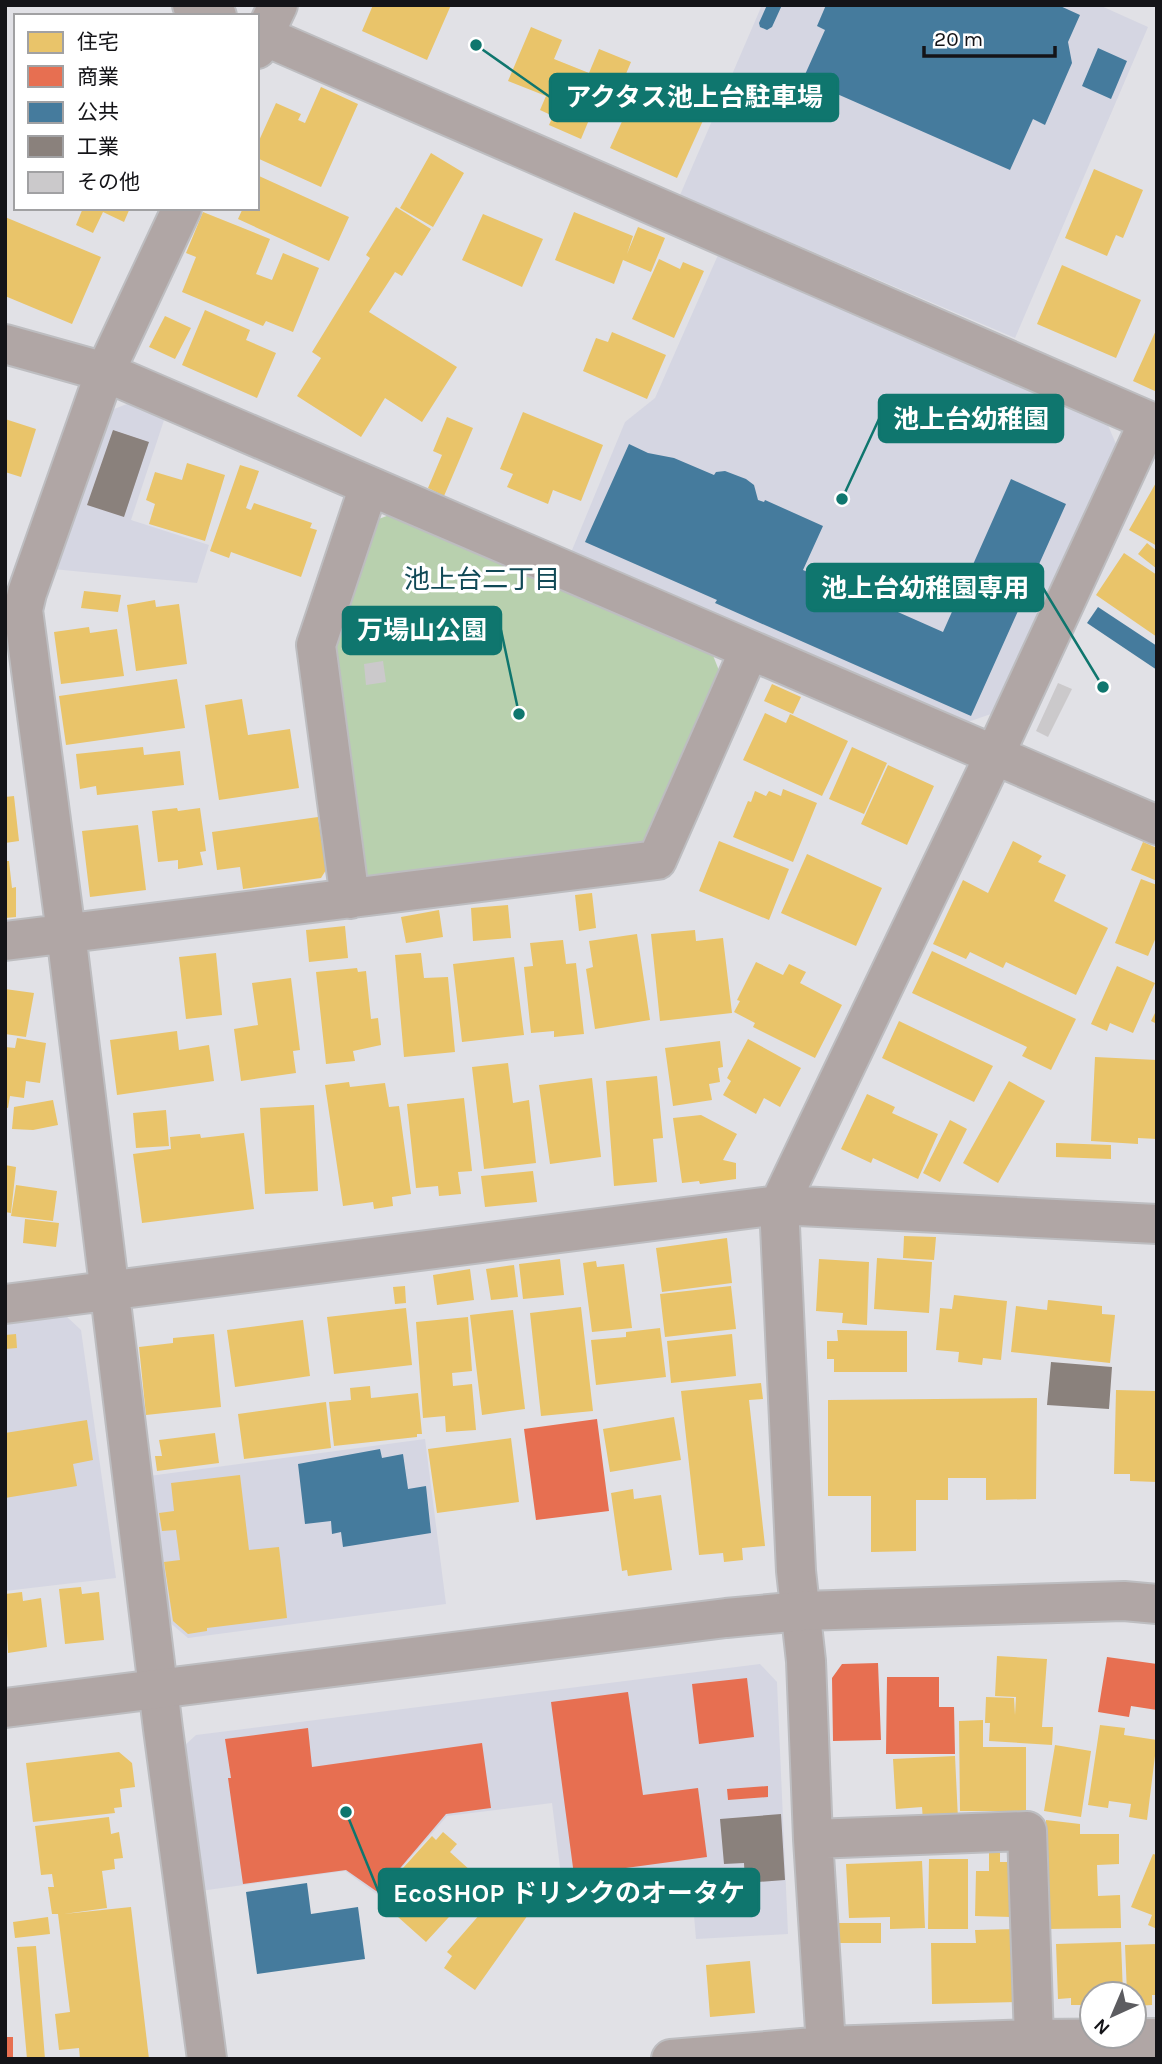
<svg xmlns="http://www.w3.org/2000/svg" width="1162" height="2064" font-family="Karla,'Noto Sans JP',sans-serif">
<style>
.built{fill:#d5d6e2}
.green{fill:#b8d0ae}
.homes{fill:#e9c46a}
.shops{fill:#e76f51}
.public{fill:#457b9d}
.industry{fill:#8a817c}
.building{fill:#cbc9cb}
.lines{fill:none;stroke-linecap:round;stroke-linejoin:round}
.minor-casing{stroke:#bdbdc0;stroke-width:42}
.tertiary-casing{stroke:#bdbdc0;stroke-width:42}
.minor{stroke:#b0a6a5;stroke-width:38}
.tertiary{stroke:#b0a6a5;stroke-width:38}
.labels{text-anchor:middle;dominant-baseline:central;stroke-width:7;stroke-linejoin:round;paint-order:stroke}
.neighbourhood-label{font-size:26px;fill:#104956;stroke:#fff}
.leader{fill:none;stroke:#0f766e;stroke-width:2.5}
.callout-dot{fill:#0f766e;stroke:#fff;stroke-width:2.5}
.callout{fill:#0f766e;stroke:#0f766e;stroke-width:2.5}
.callout-label{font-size:26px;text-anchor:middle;font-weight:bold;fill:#fff}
</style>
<rect width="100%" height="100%" fill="#e1e1e6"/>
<path class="built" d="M762 5H1099L1148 27 1015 338 680 195Z
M718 255 1107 423 1116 444 991 714 962 724 570 555 625 422 655 398Z
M132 402 165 417 131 520 209 545 197 583 53 569 109 411Z
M65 1315 81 1330 116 1578 5 1591V1323Z
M425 1439 446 1604 188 1638 168 1621 149 1476Z
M760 1664 777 1682 788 1934 696 1939 691 1880 563 1891 552 1803 447 1816 378 1895 345 1871 200 1891 183 1747 196 1735Z"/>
<path class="green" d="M392 514 712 653 720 673 652 833 638 846 372 878 354 863 327 649 368 523Z"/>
<path class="homes" d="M373 5H451L427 60 362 31Z
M531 27 562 40 554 59 589 73 599 49 631 62 606 121 591 115 581 139 549 125 553 116 540 110 546 96 508 81Z
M639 84 706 114 677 178 610 148Z
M321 87 358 104 321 187 257 158V145L276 103 301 114 298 120 305 123Z
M431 153 464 173 433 227 400 208Z
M1094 169 1143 190 1123 238 1116 235 1107 256 1065 238Z
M259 176 349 217 329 261 238 219 243 208H257Z
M396 207 431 229 402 276 395 272 369 312 457 367 422 422 385 398 361 437 297 396 321 358 312 352 370 258 366 255Z
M83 208H130L124 222 103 212 93 233 76 225Z
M203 212 270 239 256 274 272 280 283 253 319 268 293 332 266 321 263 326 182 292 196 257 186 253Z
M574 212 633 236 627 254 638 227 665 238 651 272 623 260 614 284 555 260Z
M483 214 543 239 522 287 462 260Z
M5 217 101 257 72 324 5 296Z
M659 259 680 269 683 262 704 271 674 338 632 319Z
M1062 265 1141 300 1116 358 1037 324Z
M205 310 250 330 246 340 276 353 257 398 182 365Z
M165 316 191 328 175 359 149 347Z
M1157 328V392L1133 381Z
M612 332 666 355 647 399 583 371 596 338 608 342Z
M523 412 603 445 581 501 553 490 548 504 507 487 513 474 500 469Z
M447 417 473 428 444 496 428 488 442 455 433 451Z
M5 419 36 429 21 477 5 472Z
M187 463 225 475 205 541 149 524 155 504 146 500 155 472 182 480Z
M240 465 259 471 246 508 251 510 254 503 312 523 310 528 317 530 301 577 231 552 229 558 210 551Z
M1157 481V546L1129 530Z
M1147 543 1157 551V569L1138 554Z
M1124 553 1157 575V637L1096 595Z
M84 591 121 595 118 612 81 608Z
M155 600 156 607 179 604 187 664 136 671 127 605Z
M89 627 90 633 117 629 124 676 61 684 54 632Z
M177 679 185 728 66 745 59 696Z
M772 684 801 697 793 714 764 701Z
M242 699 248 735 290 729 299 788 219 800 205 705Z
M765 713 786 723 790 714 848 741 822 796 743 760Z
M143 747 144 755 180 751 184 785 97 795 96 786 80 789 76 754Z
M852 747 887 763 864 814 829 799Z
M888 765 934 786 907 845 861 824Z
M783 789 817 803 793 862 733 837 748 801 751 802 755 791 766 796 769 791 781 796Z
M14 796 19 841 5 843V797Z
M177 808 178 811 200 808 206 851 200 852 203 865 178 869V860L158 862 152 811Z
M318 817 326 870 321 878 243 889 240 867 217 870 212 832Z
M138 825 146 890 90 897 82 831Z
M719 841 789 869 769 920 699 891Z
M1013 841 1042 856 1038 862 1066 875 1054 901 1108 928 1076 995 1006 962 1003 968 970 952 966 959 933 944 963 880 988 893Z
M1143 842 1157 848V881L1131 870Z
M807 854 882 888 856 946 781 913Z
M5 861H9L12 888 16 887V917L5 918Z
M1141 879 1157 885V935L1148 956 1115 943Z
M592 893 596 928 579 931 575 895Z
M508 905 511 938 473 941 471 908Z
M439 910 443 937 406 943 401 917Z
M345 926 348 958 309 962 306 930Z
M695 930 696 941 723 938 732 1013 660 1021 651 934Z
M637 934 650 1020 595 1029 586 969 593 967 589 941Z
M563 940 566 964 576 963 584 1034 554 1037V1031L531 1033 524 967 533 966 530 943Z
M932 951 1076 1019 1051 1070 1022 1056 1027 1047 912 993Z
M216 953 222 1015 186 1019 179 957Z
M421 953 424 978 448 977 455 1052 404 1057 395 955Z
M514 957 524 1035 462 1042 453 964Z
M756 962 783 975 789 964 806 972 800 983 842 1005 815 1058 753 1027 755 1023 734 1012 740 1001 737 1000Z
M1117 966 1155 983 1133 1033 1110 1023 1107 1031 1091 1024Z
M357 968 358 972 366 971 371 1019 378 1018 381 1045 353 1051 355 1061 326 1064 316 972Z
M291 978 300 1050 293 1051 296 1073 241 1081 234 1029 258 1025 252 983Z
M5 989 34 993 26 1037 5 1034Z
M1157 1009V1024L1151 1021Z
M899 1021 993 1066 974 1102 882 1058Z
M177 1031 179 1050 209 1045 214 1081 117 1095 110 1040Z
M17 1038 46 1043 40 1083 26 1081 24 1098 10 1096 8 1108 5 1107V1047L15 1048Z
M748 1039 801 1068 780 1107 764 1098 756 1114 723 1095 731 1081 727 1078Z
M720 1041 723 1067 718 1068 720 1082 709 1084 712 1100 673 1106 665 1048Z
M1095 1057 1157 1060V1139L1138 1138V1144L1091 1141Z
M508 1063 513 1103 529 1100 536 1163 484 1169 472 1067Z
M657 1076 663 1138 653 1139 657 1182 614 1186 606 1081Z
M592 1078 601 1157 550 1164 539 1085Z
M1009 1081 1045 1101 998 1183 963 1163Z
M349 1082 350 1087 385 1083 389 1107 399 1106 411 1194 392 1197 393 1206 374 1209 373 1202 343 1206 325 1085Z
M867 1094 895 1107 892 1113 938 1134 918 1179 873 1158 871 1163 841 1149Z
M464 1098 472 1171 458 1172 461 1194 439 1196 438 1186 416 1188 407 1104Z
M53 1100 58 1125 33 1130 12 1129 14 1107Z
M314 1105 318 1191 265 1194 260 1108Z
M166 1110 169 1146 136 1148 133 1113Z
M701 1115 737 1134 723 1160 736 1163V1179L700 1184 699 1181 682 1183 673 1118Z
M950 1120 967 1129 940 1182 923 1173Z
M244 1133 254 1209 142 1223 133 1154 171 1149 170 1137 200 1134 201 1138Z
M1056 1143 1111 1145V1159L1056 1157Z
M5 1165 16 1167 11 1213 5 1212Z
M533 1171 537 1202 485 1207 481 1176Z
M16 1185 57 1191 53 1221 11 1216Z
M25 1219 59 1223 56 1247 23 1243Z
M904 1236 936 1237 934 1260 903 1258Z
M727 1238 732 1283 662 1292 656 1248Z
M877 1258 932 1262 929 1313 874 1309Z
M560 1259 564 1295 523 1299 519 1264Z
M819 1259 869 1262 867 1325 842 1323 843 1313 816 1311Z
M596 1261 597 1267 624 1264 632 1328 592 1332 583 1263Z
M514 1265 518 1297 491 1300 486 1269Z
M470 1269 474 1300 437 1305 433 1275Z
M405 1286 406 1303 395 1304 393 1287Z
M731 1286 736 1329 665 1337 660 1294Z
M954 1295 1007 1301 1001 1360 983 1358 982 1365 958 1362 959 1352 936 1350 940 1308 952 1309Z
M1048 1300 1102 1306V1314L1115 1315 1110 1363 1011 1352 1016 1306 1047 1310Z
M581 1307 593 1411 541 1416 530 1313Z
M406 1308 412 1365 334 1374 327 1317Z
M513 1310 525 1409 482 1415 470 1315Z
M468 1317 472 1371 452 1373 453 1386 472 1384 476 1430 446 1432 445 1416 423 1418 416 1322Z
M303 1320 310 1376 235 1387 227 1330Z
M660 1328 666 1377 596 1385 591 1340 626 1337V1332Z
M837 1330 907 1331V1372H834V1359H827V1341H838Z
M16 1334 17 1348 5 1349V1335Z
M214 1334 221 1407 146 1415 139 1347 173 1343V1338Z
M732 1334 736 1376 671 1383 667 1341Z
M761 1383 763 1399 749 1400 765 1546 742 1548 743 1560 724 1562 723 1553 699 1555 681 1391Z
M370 1386 371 1398 418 1393 422 1434H417V1437L334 1446 329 1402 351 1400 350 1388Z
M1116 1390 1157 1391V1482L1130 1481V1474H1114Z
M1037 1398 1036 1499 986 1500V1478H948V1500H916V1551L871 1552V1496H828V1400Z
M326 1402 331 1448 244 1459 238 1414Z
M674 1417 681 1460 610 1472 603 1429Z
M87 1420 93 1460 73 1464 77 1486 5 1498V1433Z
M215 1433 219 1463 157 1471 155 1456H162L159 1440Z
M511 1438 519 1502 437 1513 428 1449Z
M240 1475 249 1550 279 1547 287 1618 207 1628V1631L188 1634 173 1621 164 1562 180 1560 176 1530 162 1531 159 1513 174 1511 171 1483Z
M633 1489 634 1499 661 1495 672 1570 628 1576 627 1570 622 1571 611 1493Z
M81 1587 82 1594 99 1592 104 1640 65 1644 59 1589Z
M22 1592 23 1601 41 1598 47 1647 8 1653 5 1594Z
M997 1656 1047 1659 1042 1727H1053L1052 1745 989 1741 990 1723H985L986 1697 1014 1698 1015 1715 1016 1697 995 1696Z
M983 1720V1747H1026V1811H960L959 1721Z
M1100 1725 1125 1728 1124 1735 1157 1740 1147 1820 1129 1817 1131 1804 1109 1801 1108 1808 1088 1805Z
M1055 1745 1091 1751 1081 1817 1044 1811Z
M119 1752 132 1763 135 1787 120 1789 122 1807 114 1808 115 1813 33 1822 26 1763Z
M955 1756 958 1819 923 1821 922 1807 896 1809 893 1759Z
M109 1817 111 1834 119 1832 123 1858 114 1859 115 1869 102 1871 107 1908 64 1914 131 1907 149 2059H80L79 2048 59 2050 55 2014 70 2012 58 1914H52L48 1887H54L52 1874 41 1875 35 1826Z
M1046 1820 1080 1824V1834H1119V1864L1097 1865 1098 1896 1120 1895 1121 1928 1046 1929Z
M443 1832 457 1844 450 1852 482 1881 426 1942 398 1917 404 1910 383 1890 432 1836 436 1840Z
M989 1852 1000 1853V1862H1013L1011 1917 975 1916 976 1871H989Z
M1153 1854 1157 1855V1929L1148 1925 1152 1915 1131 1907Z
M929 1859H968V1929H928Z
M922 1861 925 1928 890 1929V1917L849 1918 846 1864Z
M513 1889 535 1905 475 1990 444 1968 452 1956 447 1952 487 1906 497 1912Z
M48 1917 50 1934 15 1938 13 1922Z
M838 1923H881V1943H838Z
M1018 1929 1019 2002 932 2004 931 1943H976L975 1930Z
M1121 1942 1123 1994H1092V2005H1071V1998L1058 1999 1056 1944Z
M1157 1944V1995H1152V2005L1134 2006V1994H1127L1125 1945Z
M36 1946 45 2059H27L17 1947Z
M750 1961 755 2013 710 2017 706 1965Z"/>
<path class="shops" d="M597 1419 609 1511 536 1520 524 1429Z
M1107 1657 1157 1664V1710L1131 1706 1129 1717 1098 1712Z
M878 1663 881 1740 833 1741 832 1678 842 1664Z
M887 1677H939V1707H954L955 1754H886Z
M747 1678 754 1737 699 1744 692 1684Z
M628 1692 643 1795 698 1788 707 1857 574 1875 551 1702Z
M308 1728 312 1767 482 1743 491 1808 446 1814 379 1893 346 1870 243 1884 228 1778H231L225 1739Z
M768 1786V1797L728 1800 727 1789Z
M5 2037H13V2059H5Z"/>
<path class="public" d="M767 5H782L772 27 767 30 760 27 759 23Z
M826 5H1058L1080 15 1068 42 1072 63 1045 125 1033 119 1010 170 803 79 825 30 817 26Z
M1098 48 1127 61 1111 99 1082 86Z
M629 444 648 453 674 458 714 475 716 472 725 471 746 479 754 485 758 500 764 502 765 500 823 526 803 570 943 632 1011 479 1066 504 971 716 715 603 717 600 585 542Z
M1098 607 1157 646V670L1087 623Z
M380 1449 382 1458 403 1454 408 1489 426 1486 431 1533 343 1547 341 1532 332 1534 331 1521 305 1524 298 1464Z
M307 1883 311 1914 358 1907 365 1959 257 1974 246 1892Z"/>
<path class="industry" d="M113 430 149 442 124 517 87 505Z
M1051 1362 1112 1367 1109 1409 1047 1405Z
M781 1814 785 1880 745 1883 744 1863 724 1864 720 1819Z"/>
<path class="building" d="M383 661 386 682 366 685 364 664Z
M1058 683 1072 689 1048 737 1036 731Z"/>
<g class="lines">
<g class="minor-casing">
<path id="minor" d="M192 5 217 16
M257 33 1149 421 995 754 779 1205 796 1571 806 1661 813 1839 826 2046 857 2059
M257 49 278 5
M182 208 105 372 27 593 23 610 66 933 163 1729 207 2059
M5 344 105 372 1157 825
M350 899 316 645 369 486
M5 941 657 860 749 651
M5 1304 779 1205 1157 1224
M813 1839 1027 1831 1034 2039
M671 2059 826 2046 1034 2039 1157 2038"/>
</g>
<g class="tertiary-casing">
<path id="tertiary" d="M5 1708 726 1618 802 1611 1124 1601 1157 1604"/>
</g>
<use href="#minor" class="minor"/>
<use href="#tertiary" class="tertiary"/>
</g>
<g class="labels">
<g class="neighbourhood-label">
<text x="482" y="579">池上台二丁目</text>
</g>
</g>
<path class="leader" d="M476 45L550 97M842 499L879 419M1103 687L1043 588M519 714L501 630M346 1812L379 1893"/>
<g class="callout-dot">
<circle cx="476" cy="45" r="7"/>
<circle cx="842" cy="499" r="7"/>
<circle cx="1103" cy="687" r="7"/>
<circle cx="519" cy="714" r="7"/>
<circle cx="346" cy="1812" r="7"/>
</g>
<g class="callout">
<rect x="550" y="74" width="288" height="47" rx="7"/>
<rect x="879" y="395" width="184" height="47" rx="7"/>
<rect x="807" y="564" width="236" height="47" rx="7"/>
<rect x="343" y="607" width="158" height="47" rx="7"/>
<rect x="379" y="1869" width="380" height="47" rx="7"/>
</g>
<g class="callout-label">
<text x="694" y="106">アクタス池上台駐車場</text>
<text x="971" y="428">池上台幼稚園</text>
<text x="925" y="597">池上台幼稚園専用</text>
<text x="422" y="639">万場山公園</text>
<text x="569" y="1902">EcoSHOP ドリンクのオータケ</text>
</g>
<rect width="1162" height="2064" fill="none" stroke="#141418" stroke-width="14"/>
<rect x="14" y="14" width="245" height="196" fill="#ffffff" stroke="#a1a1a3" stroke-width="2"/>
<rect x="28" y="32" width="35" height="21" fill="#e9c46a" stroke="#a1a1a3" stroke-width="2"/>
<text x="77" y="49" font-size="21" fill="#141418">住宅</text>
<rect x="28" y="66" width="35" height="21" fill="#e76f51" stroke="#a1a1a3" stroke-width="2"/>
<text x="77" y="84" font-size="21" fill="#141418">商業</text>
<rect x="28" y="102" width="35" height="21" fill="#457b9d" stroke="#a1a1a3" stroke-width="2"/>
<text x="77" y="119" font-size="21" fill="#141418">公共</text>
<rect x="28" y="136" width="35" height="21" fill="#8a817c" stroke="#a1a1a3" stroke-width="2"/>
<text x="77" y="154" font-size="21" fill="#141418">工業</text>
<rect x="28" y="172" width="35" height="21" fill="#cbc9cb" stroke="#a1a1a3" stroke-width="2"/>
<text x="77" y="189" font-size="21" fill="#141418">その他</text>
<g transform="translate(1113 2015) rotate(224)"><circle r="33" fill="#ffffff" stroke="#a1a1a3" stroke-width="2"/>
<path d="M0-5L12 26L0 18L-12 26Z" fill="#5c5c60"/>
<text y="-10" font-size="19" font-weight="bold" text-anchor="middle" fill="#141418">N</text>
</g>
<path d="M924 46v10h131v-10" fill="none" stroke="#141418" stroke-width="3.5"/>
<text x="934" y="46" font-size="21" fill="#141418" stroke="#ffffff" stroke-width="5" paint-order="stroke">20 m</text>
</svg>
